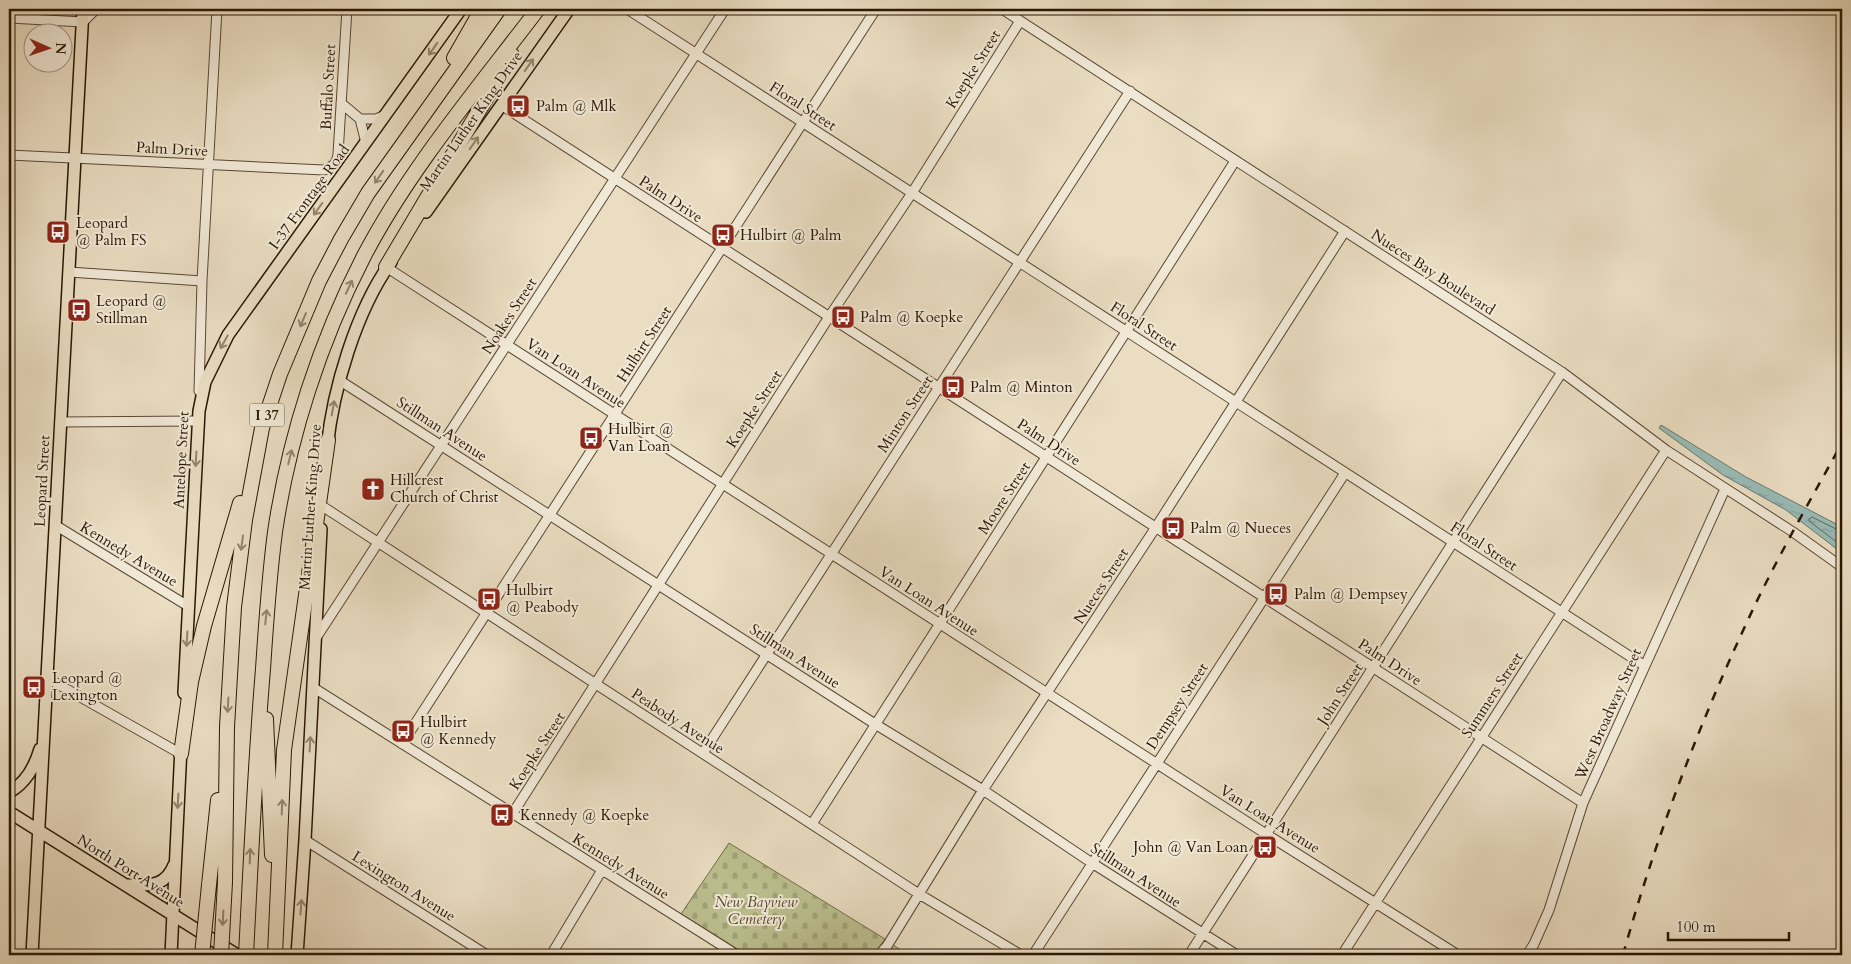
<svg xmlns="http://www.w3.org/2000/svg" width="1851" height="964" font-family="Cardo,serif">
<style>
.cemetery{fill:url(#cemetery-stones);stroke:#736b49}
.park{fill:url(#park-crowns);stroke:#736b49}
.water{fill:url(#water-ripples);stroke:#6c796e}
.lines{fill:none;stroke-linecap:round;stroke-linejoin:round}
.shore{stroke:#61695c;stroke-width:1}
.minor-casing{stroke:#5a4833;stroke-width:11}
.major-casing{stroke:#2a1703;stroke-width:14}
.highway-casing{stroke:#2a1703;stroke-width:16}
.minor{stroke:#f1e9d7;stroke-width:9}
.major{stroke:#eaddc2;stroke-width:11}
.highway{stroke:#eaddc2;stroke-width:14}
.rail{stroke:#2a1703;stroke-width:2.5;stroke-dasharray:9 9;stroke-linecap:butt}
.highway-bridge-casing{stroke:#2a1703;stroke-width:16;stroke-linecap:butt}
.highway-bridge{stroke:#eaddc2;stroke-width:14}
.oneway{stroke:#94846c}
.labels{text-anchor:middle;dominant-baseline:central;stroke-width:4;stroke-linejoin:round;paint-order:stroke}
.shield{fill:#f1e9d7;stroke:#665643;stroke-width:1}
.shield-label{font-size:14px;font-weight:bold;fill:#2a1703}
.street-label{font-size:15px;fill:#2a1703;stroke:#f1e9d7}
.poi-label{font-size:15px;fill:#2a1703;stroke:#f1e9d7;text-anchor:start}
.park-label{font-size:15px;font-style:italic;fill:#56492d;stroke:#f1e9d7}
</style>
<defs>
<pattern id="cemetery-stones" width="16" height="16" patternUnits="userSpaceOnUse" patternTransform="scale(1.25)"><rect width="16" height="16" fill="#bcbf8f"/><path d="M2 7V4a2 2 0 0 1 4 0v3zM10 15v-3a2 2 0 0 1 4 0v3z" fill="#a2a37a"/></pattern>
<pattern id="park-crowns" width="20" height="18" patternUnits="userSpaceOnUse" patternTransform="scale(1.25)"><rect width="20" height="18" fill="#bcbf8f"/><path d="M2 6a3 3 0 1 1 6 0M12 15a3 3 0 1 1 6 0" fill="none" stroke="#a2a37a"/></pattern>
<pattern id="water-ripples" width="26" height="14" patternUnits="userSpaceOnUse" patternTransform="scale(1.25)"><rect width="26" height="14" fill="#98bbb6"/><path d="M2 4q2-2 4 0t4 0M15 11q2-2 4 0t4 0" fill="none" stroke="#83a09b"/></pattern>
</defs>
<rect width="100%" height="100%" fill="#eaddc2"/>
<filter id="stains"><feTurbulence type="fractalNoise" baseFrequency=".004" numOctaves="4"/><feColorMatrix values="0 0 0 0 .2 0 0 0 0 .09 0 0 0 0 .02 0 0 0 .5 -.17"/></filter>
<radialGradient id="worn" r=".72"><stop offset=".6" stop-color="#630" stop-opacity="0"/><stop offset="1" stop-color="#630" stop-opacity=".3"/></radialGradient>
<path class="cemetery" d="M729 843 885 939 873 955H747L681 914Z"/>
<path class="park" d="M893 945 909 955H886Z"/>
<path class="water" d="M1661 425 1746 477 1842 527V553L1786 510 1723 475 1659 428Z"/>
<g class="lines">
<path class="shore" d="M1842 532 1812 517 1809 519V521L1842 546"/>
<g class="minor-casing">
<path id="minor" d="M627 9 1645 666
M1002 9 1562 372 1666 450 1793 532 1842 567
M9 18 83 22 96 9
M341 103 360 119 366 143
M501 105 1583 803
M360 119H376L385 115
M9 155 324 170C333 167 337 163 338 154L347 9
M386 267 1266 834 1458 955
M69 272 202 281
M339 380 875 724 983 790 1092 863 1237 955
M199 391 202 281 217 9
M60 422 198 421
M322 506 919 894 1021 955
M55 525 188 606
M316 638 725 9
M47 678 181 754
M314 688 737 955
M402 744 876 9
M703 753 1130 91
M513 813 829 317 912 193 1020 21
M812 824 1235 161
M305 840 487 955
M551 955 602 870
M879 955 887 946 983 790 1156 527 1345 231
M1033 955 1345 473
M1189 955 1562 372
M1342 955 1666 450
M1527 955 1534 944 1549 910 1583 803 1725 489"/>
</g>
<g class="major-casing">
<path id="major" d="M426 212 569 9
M327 448C333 389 356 311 391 262
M184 693 199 411 205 382 228 335 461 9
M9 792C25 784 35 766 40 749
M9 812 237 955
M127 885C148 885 165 888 174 865
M32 955 83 9
M171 955 181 747
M297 955 305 840 321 529"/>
</g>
<g class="highway-casing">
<path id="highway" d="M454 58 482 9
M386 267 512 55
M266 719 272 855
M181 754 191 682 204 626 240 503
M225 882 227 727 234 607 245 520 262 428 280 374 319 281 341 239 368 193 499 9
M209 885 218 800
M246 955C251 860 255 765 263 669 266 623 269 578 275 532 289 437 320 341 364 256 410 168 479 87 538 9
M275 955 284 750 328 440"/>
</g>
<use href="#minor" class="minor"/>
<use href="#major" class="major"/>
<use href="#highway" class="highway"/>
<path class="rail" d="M1623 955C1656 836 1701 719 1754 607 1781 551 1812 497 1842 443"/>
<g class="highway-bridge-casing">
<path id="highway-bridge" d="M202 955 209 885
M221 955 225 882"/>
</g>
<use href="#highway-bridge" class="highway-bridge"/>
</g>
<defs><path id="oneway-shaft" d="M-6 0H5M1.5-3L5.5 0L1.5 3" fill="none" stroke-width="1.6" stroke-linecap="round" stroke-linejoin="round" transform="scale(1.25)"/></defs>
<g class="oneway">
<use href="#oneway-shaft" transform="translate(433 49) rotate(125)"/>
<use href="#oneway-shaft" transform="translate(529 65) rotate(-55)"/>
<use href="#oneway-shaft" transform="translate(474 143) rotate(-55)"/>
<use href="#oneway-shaft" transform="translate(379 177) rotate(125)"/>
<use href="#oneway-shaft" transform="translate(318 209) rotate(126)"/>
<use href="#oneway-shaft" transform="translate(349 287) rotate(-65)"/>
<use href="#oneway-shaft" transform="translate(303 320) rotate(113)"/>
<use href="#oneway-shaft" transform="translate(224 342) rotate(119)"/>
<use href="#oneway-shaft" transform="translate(333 408) rotate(-80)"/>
<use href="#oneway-shaft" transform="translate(290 457) rotate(-76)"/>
<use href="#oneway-shaft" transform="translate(196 459) rotate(93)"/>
<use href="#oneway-shaft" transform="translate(242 543) rotate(98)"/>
<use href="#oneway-shaft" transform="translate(266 617) rotate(-84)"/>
<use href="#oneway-shaft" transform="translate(187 639) rotate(93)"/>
<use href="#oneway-shaft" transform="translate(228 705) rotate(93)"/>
<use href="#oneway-shaft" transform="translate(310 744) rotate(-87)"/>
<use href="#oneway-shaft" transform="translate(178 801) rotate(93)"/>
<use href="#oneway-shaft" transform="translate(282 807) rotate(-88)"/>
<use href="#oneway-shaft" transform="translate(250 856) rotate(-88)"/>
<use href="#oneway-shaft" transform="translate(301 907) rotate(-86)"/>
<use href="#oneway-shaft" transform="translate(223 918) rotate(93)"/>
</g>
<defs>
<g id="bus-square" transform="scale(1.25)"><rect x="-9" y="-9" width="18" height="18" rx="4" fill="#8f2418" stroke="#f1e9d7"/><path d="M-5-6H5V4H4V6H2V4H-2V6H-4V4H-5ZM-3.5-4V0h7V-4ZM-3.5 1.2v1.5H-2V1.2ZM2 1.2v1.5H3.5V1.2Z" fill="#fff"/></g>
<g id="church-square" transform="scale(1.25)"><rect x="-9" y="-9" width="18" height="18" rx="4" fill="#8f2418" stroke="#f1e9d7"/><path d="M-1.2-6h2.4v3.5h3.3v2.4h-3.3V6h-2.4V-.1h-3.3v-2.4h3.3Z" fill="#fff"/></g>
</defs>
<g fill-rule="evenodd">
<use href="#bus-square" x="518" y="106"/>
<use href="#bus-square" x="58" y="232"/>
<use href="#bus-square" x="723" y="235"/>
<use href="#bus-square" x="79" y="310"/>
<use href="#bus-square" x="843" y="317"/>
<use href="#bus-square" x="953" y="387"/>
<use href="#bus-square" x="591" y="438"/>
<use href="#church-square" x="373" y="489"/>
<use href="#bus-square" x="1173" y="528"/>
<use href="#bus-square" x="1276" y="594"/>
<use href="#bus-square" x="489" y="599"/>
<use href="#bus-square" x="34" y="687"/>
<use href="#bus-square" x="403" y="731"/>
<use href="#bus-square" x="502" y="815"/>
<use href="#bus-square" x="1265" y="847"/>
</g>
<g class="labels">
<rect class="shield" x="249.5" y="403.5" width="35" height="23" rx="4"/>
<g class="shield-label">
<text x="267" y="415">I 37</text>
</g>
<g class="street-label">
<text transform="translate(973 69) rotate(-58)">Koepke Street</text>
<text transform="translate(328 87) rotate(-87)">Buffalo Street</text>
<text transform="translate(803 106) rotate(33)">Floral Street</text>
<text transform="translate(471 121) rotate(-55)">Martin Luther King Drive</text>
<text transform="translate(172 149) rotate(3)">Palm Drive</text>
<text transform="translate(309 197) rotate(-54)">I-37 Frontage Road</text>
<text transform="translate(671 199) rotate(33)">Palm Drive</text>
<text transform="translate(1433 272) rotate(33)">Nueces Bay Boulevard</text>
<text transform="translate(509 316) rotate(-57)">Noakes Street</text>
<text transform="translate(1144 326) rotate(33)">Floral Street</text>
<text transform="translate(644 344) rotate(-57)">Hulbirt Street</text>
<text transform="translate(576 373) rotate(33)">Van Loan Avenue</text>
<text transform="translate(754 409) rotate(-57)">Koepke Street</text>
<text transform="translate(905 414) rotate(-57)">Minton Street</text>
<text transform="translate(442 429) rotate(33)">Stillman Avenue</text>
<text transform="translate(1049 442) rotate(33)">Palm Drive</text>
<text transform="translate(181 460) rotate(-87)">Antelope Street</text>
<text transform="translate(42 481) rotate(-87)">Leopard Street</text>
<text transform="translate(1004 498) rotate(-57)">Moore Street</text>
<text transform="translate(310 507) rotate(-86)">Martin Luther King Drive</text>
<text transform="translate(1484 546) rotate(33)">Floral Street</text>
<text transform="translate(129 554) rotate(31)">Kennedy Avenue</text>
<text transform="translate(1101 586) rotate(-57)">Nueces Street</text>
<text transform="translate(929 601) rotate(33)">Van Loan Avenue</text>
<text transform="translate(795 656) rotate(33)">Stillman Avenue</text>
<text transform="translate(1390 662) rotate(33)">Palm Drive</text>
<text transform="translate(1340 694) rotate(-57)">John Street</text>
<text transform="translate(1492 695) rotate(-57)">Summers Street</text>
<text transform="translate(1177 706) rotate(-57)">Dempsey Street</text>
<text transform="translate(1608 714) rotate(-66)">West Broadway Street</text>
<text transform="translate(678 721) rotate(33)">Peabody Avenue</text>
<text transform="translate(537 751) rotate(-57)">Koepke Street</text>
<text transform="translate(1270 819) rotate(32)">Van Loan Avenue</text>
<text transform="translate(621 866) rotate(32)">Kennedy Avenue</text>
<text transform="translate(131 871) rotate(32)">North Port Avenue</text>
<text transform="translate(1136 875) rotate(33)">Stillman Avenue</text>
<text transform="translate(404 886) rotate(32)">Lexington Avenue</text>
</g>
<g class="poi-label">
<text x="536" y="106">Palm @ Mlk</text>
<text x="76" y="223">Leopard<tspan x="76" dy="17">@ Palm FS</tspan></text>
<text x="740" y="235">Hulbirt @ Palm</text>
<text x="96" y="301">Leopard @<tspan x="96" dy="17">Stillman</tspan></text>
<text x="860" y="317">Palm @ Koepke</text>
<text x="970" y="387">Palm @ Minton</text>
<text x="608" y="429">Hulbirt @<tspan x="608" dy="17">Van Loan</tspan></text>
<text x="390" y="480">Hillcrest<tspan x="390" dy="17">Church of Christ</tspan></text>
<text x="1190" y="528">Palm @ Nueces</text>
<text x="506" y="590">Hulbirt<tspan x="506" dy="17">@ Peabody</tspan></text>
<text x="1294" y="594">Palm @ Dempsey</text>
<text x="52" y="678">Leopard @<tspan x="52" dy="17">Lexington</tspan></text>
<text x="420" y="722">Hulbirt<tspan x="420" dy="17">@ Kennedy</tspan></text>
<text x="520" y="815">Kennedy @ Koepke</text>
<text x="1248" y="847" text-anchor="end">John @ Van Loan</text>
</g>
<g class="park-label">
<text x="756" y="902">New Bayview<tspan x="756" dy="17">Cemetery</tspan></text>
</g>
</g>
<rect width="1851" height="964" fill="none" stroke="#eaddc2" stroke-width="30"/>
<rect x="10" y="10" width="1831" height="944" fill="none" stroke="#2a1703" stroke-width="2.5"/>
<rect x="15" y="15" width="1821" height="934" fill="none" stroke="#2a1703"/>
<g transform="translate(48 48) rotate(92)"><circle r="24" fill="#f1e9d7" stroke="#a19582"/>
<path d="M0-4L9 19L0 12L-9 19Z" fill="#8f2418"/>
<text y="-8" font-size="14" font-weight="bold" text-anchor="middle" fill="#2a1703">N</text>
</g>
<path d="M1668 932v8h121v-8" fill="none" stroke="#2a1703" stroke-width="2.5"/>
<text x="1676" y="932" font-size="15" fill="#2a1703" stroke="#f1e9d7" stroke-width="4" paint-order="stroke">100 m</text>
<rect width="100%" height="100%" filter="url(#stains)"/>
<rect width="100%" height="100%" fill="url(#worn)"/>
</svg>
